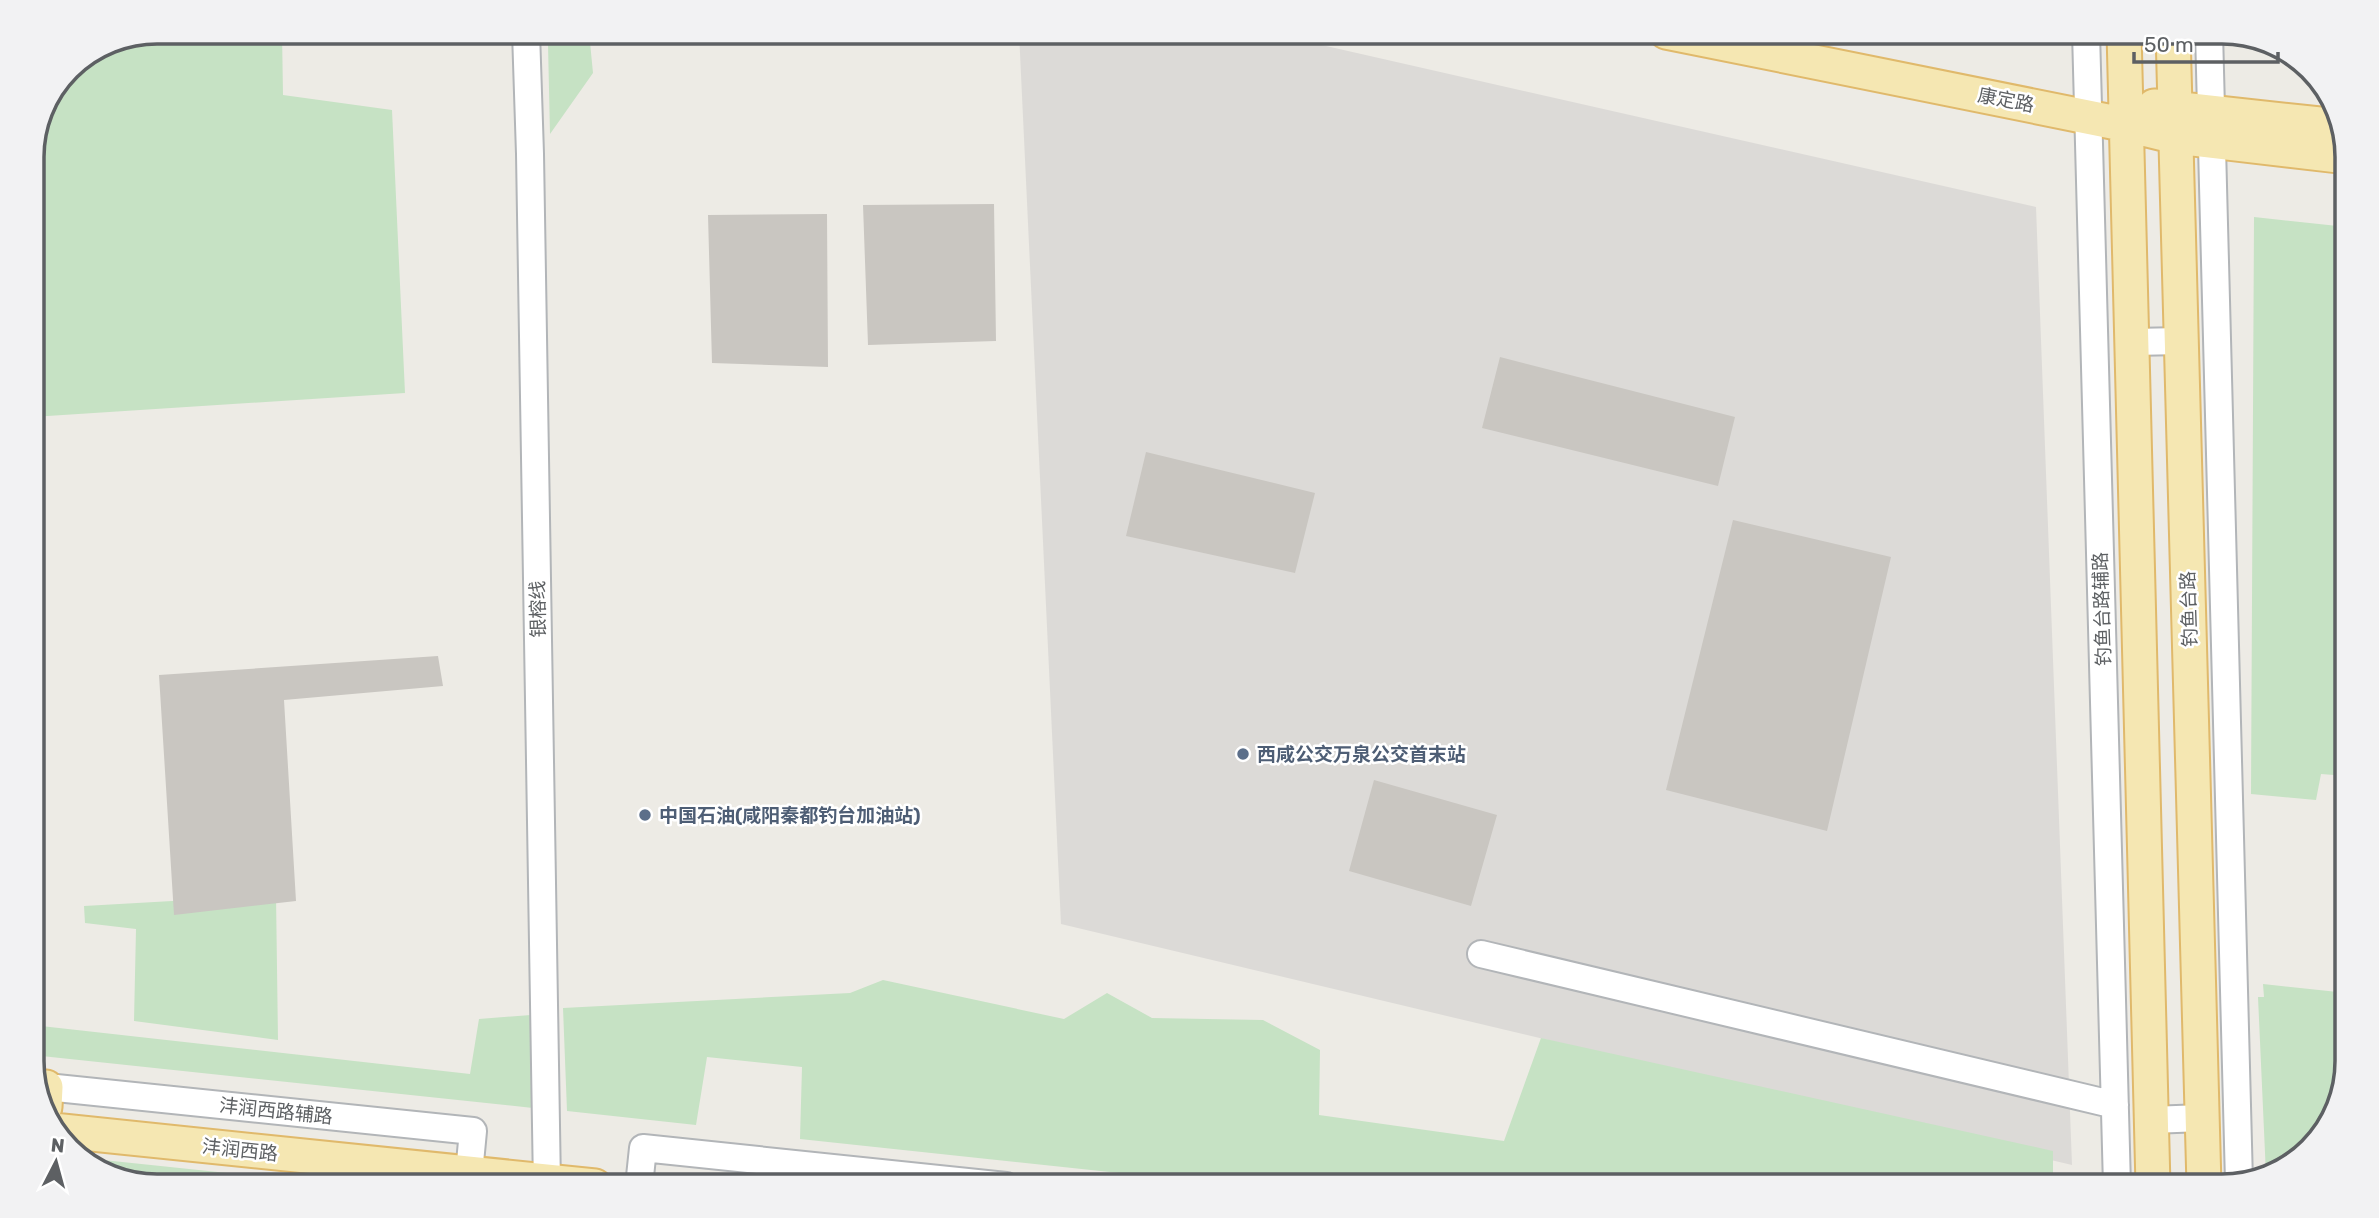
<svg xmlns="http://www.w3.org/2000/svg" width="2379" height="1218" font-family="Rubik,'Noto Sans SC',sans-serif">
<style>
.industrial{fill:#dcdad7}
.green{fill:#c6e2c4}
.building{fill:#c9c6c1}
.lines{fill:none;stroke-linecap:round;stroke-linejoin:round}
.minor-casing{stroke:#b2b5b8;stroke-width:30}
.major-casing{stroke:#e0b96b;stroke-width:37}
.minor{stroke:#fff;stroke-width:26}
.major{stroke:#f5e7b2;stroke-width:33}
.service-dot{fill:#5c6f8a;stroke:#fff;stroke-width:2.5}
.labels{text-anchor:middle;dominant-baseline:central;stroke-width:5;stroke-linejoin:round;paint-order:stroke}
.street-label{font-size:19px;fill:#5d6063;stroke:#fff}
.service-label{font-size:19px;font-weight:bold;fill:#4e5e75;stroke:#fff;text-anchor:start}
.rim{fill:none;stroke:#5d6063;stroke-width:3.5}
</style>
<rect width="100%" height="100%" fill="#edebe5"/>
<path class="industrial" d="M1019 32H1264L2036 207 2072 1165 1061 924Z"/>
<path class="green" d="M157 32H282L283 95 392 110 405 393 32 417V149L68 68 109 41Z
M580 32H589L593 73 550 134 548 44Z
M2254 217 2347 227V776L2321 774 2316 800 2251 794Z
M276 895 278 1040 134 1021 136 929 85 923 84 906Z
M883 980 1064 1019 1107 993 1152 1018 1263 1020 1320 1050 1319 1115 1504 1141 1541 1038 2053 1151V1186H1241L800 1139 802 1067 707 1057 696 1125 567 1111 563 1008 850 993Z
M2263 984 2347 993V1061L2334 1117 2285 1170 2266 1175 2258 997H2264Z
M531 1015 533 1108 32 1055V1025L470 1074 479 1019Z
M84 1158 353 1186H157L101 1173Z"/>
<path class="building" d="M994 204 996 341 868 345 863 205Z
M827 214 828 367 712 363 708 215Z
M1500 357 1735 417 1718 486 1482 428Z
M1146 452 1315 493 1295 573 1126 536Z
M1733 520 1891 557 1827 831 1666 790Z
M438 656 443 686 284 700 296 901 174 915 159 675Z
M1374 780 1497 815 1471 906 1349 871Z"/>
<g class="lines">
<g class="minor-casing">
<path id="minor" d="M526 32 530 154 547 1186
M2086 32 2117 1186
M2209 32 2239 1182
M2132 342 2182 341
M1481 954 2115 1105
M37 1086 473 1131 469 1173
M2151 1120 2202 1118
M639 1186 643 1148 1006 1186"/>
</g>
<g class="major-casing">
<path id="major" d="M1666 32 2127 125 2176 137 2347 157
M2124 32 2153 1186
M2173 32 2204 1186
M2154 106 2339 126
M45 1107 46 1087
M53 1130 595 1186"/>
</g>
<use href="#minor" class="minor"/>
<use href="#major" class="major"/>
</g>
<g class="service-dot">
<circle cx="1243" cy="754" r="7"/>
<circle cx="645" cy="815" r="7"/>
</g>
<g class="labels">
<g class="street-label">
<text transform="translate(2006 100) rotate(11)">康定路</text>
<text transform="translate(538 609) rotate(-91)">银榕线</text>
<text transform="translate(2102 609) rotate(-92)">钓鱼台路辅路</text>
<text transform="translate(2189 609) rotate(-92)">钓鱼台路</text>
<text transform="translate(276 1111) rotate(6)">沣润西路辅路</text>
<text transform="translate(240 1150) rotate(6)">沣润西路</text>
</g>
<g class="service-label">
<text x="1257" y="754">西咸公交万泉公交首末站</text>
<text x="659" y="815">中国石油(咸阳秦都钓台加油站)</text>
</g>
</g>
<path d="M0 0H2379V1218H0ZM157 44H2222A113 113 0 0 1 2335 157V1061A113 113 0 0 1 2222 1174H157A113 113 0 0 1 44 1061V157A113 113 0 0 1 157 44Z" fill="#f2f2f3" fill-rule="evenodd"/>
<path class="rim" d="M157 44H2222A113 113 0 0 1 2335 157V1061A113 113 0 0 1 2222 1174H157A113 113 0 0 1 44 1061V157A113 113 0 0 1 157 44Z"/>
<g transform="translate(56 1162) rotate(6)" stroke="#ffffff" stroke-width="5" paint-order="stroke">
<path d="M0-5L12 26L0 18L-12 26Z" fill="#5d6063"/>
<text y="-10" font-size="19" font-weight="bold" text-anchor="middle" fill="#5d6063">N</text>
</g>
<path d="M2134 52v10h144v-10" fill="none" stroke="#5d6063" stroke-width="3.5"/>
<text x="2144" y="52" font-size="21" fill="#5d6063" stroke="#ffffff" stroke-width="5" paint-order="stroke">50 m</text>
</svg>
